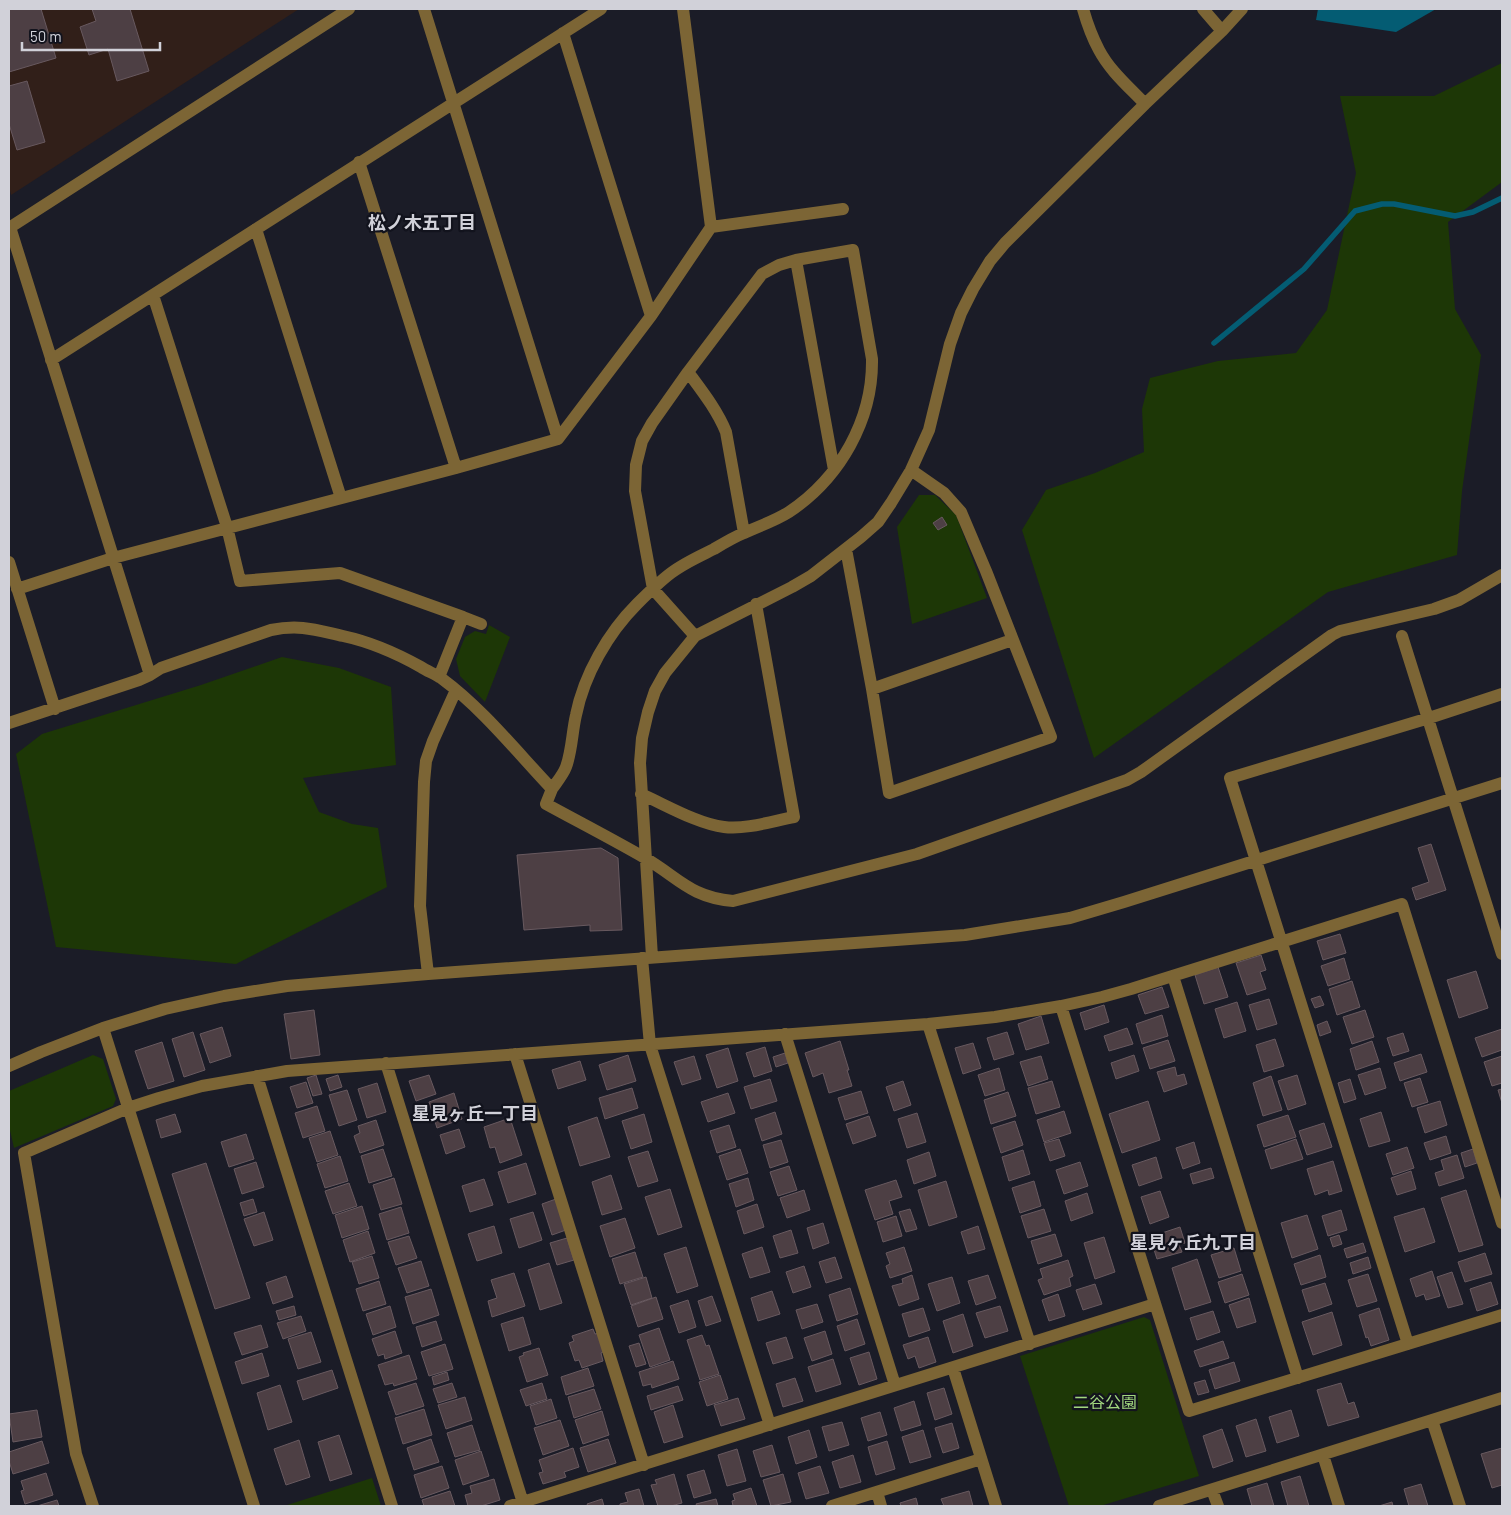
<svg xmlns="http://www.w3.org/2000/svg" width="1511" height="1515" font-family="Barlow,'Noto Sans JP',sans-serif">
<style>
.education{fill:#311f19}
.green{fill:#1d3706}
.water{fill:#045c73}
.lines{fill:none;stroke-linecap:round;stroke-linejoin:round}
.stream{stroke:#045c73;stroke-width:5.5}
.building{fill:#4d3f44;stroke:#68595f}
.minor{stroke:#7c6535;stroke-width:12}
.labels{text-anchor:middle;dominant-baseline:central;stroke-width:4.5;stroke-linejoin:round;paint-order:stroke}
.park-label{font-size:16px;fill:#a1d77e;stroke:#12131d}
.neighbourhood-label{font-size:18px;font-weight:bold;fill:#d1d1d9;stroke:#12131d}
</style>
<rect width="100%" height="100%" fill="#1b1c27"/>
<path class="education" d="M9 9H299L11 195 9 186Z"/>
<path class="green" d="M1502 63V182L1448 222 1455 309 1481 355 1462 491 1457 555 1328 592 1094 758 1022 530 1046 490 1095 473 1144 452 1142 409 1150 378 1218 361 1296 353 1327 310 1356 173 1340 96H1434Z
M919 495H935L956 515 987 598 912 624 897 527Z
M489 625 510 637 485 702 460 676 456 659 465 637 475 631 486 634Z
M282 657 339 668 391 687 396 765 303 778 319 812 352 824 378 828 387 887 236 964 56 947 16 754 42 734 201 685Z
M93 1055 103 1059 116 1099 113 1106 14 1148 9 1126V1091Z
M1144 1317 1150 1320 1199 1476 1100 1506H1069L1020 1356Z
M372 1478 381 1506H284Z"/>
<path class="water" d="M1318 9H1436L1396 32 1316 20Z"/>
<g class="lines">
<path class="stream" d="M1214 343 1304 269 1355 211 1382 204H1394L1455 216 1473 212 1502 198"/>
</g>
<path class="building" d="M9 9H41L56 58 9 72Z
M92 9H130L149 71 117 81 108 49 89 55 80 27 96 21Z
M27 81 45 142 17 150 9 124V86Z
M942 517 947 525 938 530 933 523Z
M1431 844 1446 890 1416 900 1412 888 1429 882 1418 848Z
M601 848 618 858 622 930 590 931V925L524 930 517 855Z
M1340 934 1346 953 1323 960 1317 941Z
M1261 955 1266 970 1260 972 1266 989 1247 995 1236 963Z
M1344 958 1350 979 1328 986 1321 966Z
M1218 967 1228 997 1204 1004 1195 975Z
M1476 971 1488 1008 1459 1018 1447 980Z
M1352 981 1360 1007 1337 1015 1329 989Z
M1162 987 1169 1007 1145 1014 1138 995Z
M1320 996 1324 1005 1315 1008 1311 999Z
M1269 999 1277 1024 1257 1030 1249 1005Z
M1237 1002 1246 1031 1224 1038 1215 1009Z
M1104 1005 1109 1022 1085 1030 1080 1013Z
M314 1010 320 1055 291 1059 284 1014Z
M1365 1010 1374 1037 1352 1044 1343 1017Z
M1162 1015 1168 1036 1142 1044 1136 1024Z
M1041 1016 1049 1043 1026 1050 1018 1024Z
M1327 1021 1331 1032 1320 1036 1317 1025Z
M222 1027 231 1056 210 1063 200 1034Z
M1127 1028 1133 1044 1109 1051 1104 1036Z
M1502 1029V1050L1482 1057 1475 1038Z
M193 1032 205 1070 184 1077 172 1039Z
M1007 1032 1014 1054 994 1060 987 1038Z
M1403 1033 1409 1051 1393 1056 1387 1038Z
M1275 1039 1284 1066 1264 1072 1256 1045Z
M1168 1040 1175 1061 1150 1069 1143 1048Z
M840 1041 849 1070H847L852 1086 829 1093 823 1073 813 1077 805 1053Z
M1372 1041 1379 1062 1356 1070 1350 1049Z
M162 1042 174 1081 148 1089 135 1051Z
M973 1043 981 1068 963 1074 955 1048Z
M765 1047 772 1071 754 1077 746 1053Z
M728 1048 738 1081 717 1088 706 1055Z
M785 1053 788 1063 776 1067 773 1057Z
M1421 1054 1427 1072 1400 1081 1394 1063Z
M628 1055 636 1081 607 1090 599 1065Z
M1134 1055 1139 1071 1116 1079 1111 1063Z
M694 1056 701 1079 682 1085 674 1062Z
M1041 1056 1048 1079 1028 1086 1020 1062Z
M1502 1056V1083L1492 1086 1484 1062Z
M580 1061 586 1080 558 1089 552 1070Z
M1175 1067 1177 1076 1184 1074 1187 1084 1164 1092 1157 1072Z
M999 1068 1005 1090 985 1096 978 1075Z
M1380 1068 1386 1088 1365 1095 1358 1075Z
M316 1075 322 1094 313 1096 307 1078Z
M338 1075 342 1087 330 1091 326 1079Z
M429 1075 436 1094 416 1101 409 1081Z
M1297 1075 1306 1104 1288 1110 1278 1081Z
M1271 1076 1282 1110 1263 1116 1253 1083Z
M1420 1078 1428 1102 1412 1107 1404 1083Z
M770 1079 777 1101 751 1109 744 1087Z
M1350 1079 1356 1099 1344 1103 1338 1083Z
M903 1081 911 1105 894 1111 886 1087Z
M1052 1081 1060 1107 1036 1114 1028 1088Z
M306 1082 313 1103 297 1108 290 1087Z
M377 1083 386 1112 367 1118 358 1089Z
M632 1088 638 1108 605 1119 599 1098Z
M1502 1089V1103L1498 1090Z
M347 1090 357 1120 339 1126 329 1095Z
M861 1091 868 1113 845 1120 838 1098Z
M1008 1092 1016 1116 991 1124 984 1100Z
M454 1093 462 1119 437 1128 429 1102Z
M728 1093 735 1113 708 1122 701 1102Z
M1148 1101 1160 1140 1122 1153 1109 1114Z
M1440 1101 1447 1125 1425 1133 1417 1108Z
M317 1106 325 1131 303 1138 295 1113Z
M1064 1111 1071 1133 1044 1142 1037 1120Z
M775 1112 782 1134 762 1141 755 1119Z
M1381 1112 1390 1141 1369 1147 1360 1119Z
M917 1113 926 1142 907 1148 898 1119Z
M175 1114 181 1132 161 1138 156 1120Z
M644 1114 652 1142 631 1149 622 1121Z
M1288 1115 1296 1137 1264 1147 1257 1125Z
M869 1116 876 1136 853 1144 846 1124Z
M597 1117 610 1157 580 1166 568 1127Z
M510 1118 522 1155 500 1163 495 1147 490 1148 484 1127Z
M376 1120 384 1145 360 1153 354 1136 360 1133 358 1126Z
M1015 1121 1023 1145 1001 1153 993 1128Z
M1324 1123 1332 1147 1307 1155 1299 1131Z
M729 1125 736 1147 717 1153 710 1131Z
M459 1129 465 1147 446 1154 440 1135Z
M330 1131 338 1155 317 1162 309 1138Z
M246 1134 254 1159 229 1167 221 1142Z
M1446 1136 1451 1153 1430 1160 1424 1143Z
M1059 1139 1065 1156 1050 1161 1044 1143Z
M1296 1139 1303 1159 1271 1169 1265 1150Z
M781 1140 788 1162 770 1168 763 1145Z
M1194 1142 1200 1163 1183 1169 1176 1148Z
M1407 1147 1414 1168 1393 1175 1386 1154Z
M383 1149 392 1176 369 1183 361 1156Z
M740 1149 748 1173 727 1180 719 1156Z
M1473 1149 1477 1163 1465 1167 1461 1153Z
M1023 1150 1030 1174 1009 1181 1002 1157Z
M648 1151 658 1181 638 1187 628 1157Z
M929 1152 936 1176 914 1184 907 1160Z
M1457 1155 1464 1178 1439 1186 1435 1173 1444 1170 1441 1160Z
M340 1156 348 1181 325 1188 317 1164Z
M1156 1157 1162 1178 1139 1186 1132 1165Z
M1333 1161 1342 1191 1329 1195 1328 1190 1315 1195 1307 1169Z
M256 1162 264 1187 242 1194 234 1169Z
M1080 1162 1088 1186 1064 1194 1056 1170Z
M206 1163 250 1298 215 1309 172 1174Z
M526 1163 536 1194 508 1203 498 1172Z
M789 1166 797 1190 778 1196 770 1172Z
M1211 1168 1214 1178 1193 1184 1190 1174Z
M1411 1171 1416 1189 1397 1195 1391 1178Z
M611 1175 622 1209 602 1215 592 1182Z
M394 1178 402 1204 381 1210 373 1185Z
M748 1178 754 1200 736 1207 729 1184Z
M484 1179 493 1205 470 1212 462 1186Z
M896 1180 902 1197 889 1201 893 1214 875 1220 865 1190Z
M946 1181 957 1217 929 1226 918 1190Z
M1034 1181 1041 1206 1020 1213 1012 1188Z
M349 1183 357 1206 333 1214 325 1191Z
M670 1189 682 1227 658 1235 645 1197Z
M804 1190 810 1210 787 1218 780 1198Z
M1466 1190 1483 1245 1459 1252 1441 1198Z
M1160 1191 1169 1217 1150 1224 1141 1197Z
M1087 1193 1093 1213 1071 1221 1065 1201Z
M253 1199 257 1212 244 1216 240 1203Z
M556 1199 566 1230 552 1235 542 1204Z
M757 1204 764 1227 744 1234 737 1211Z
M362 1206 369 1229 342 1238 335 1215Z
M401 1207 409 1233 387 1240 379 1214Z
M1424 1208 1435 1242 1405 1252 1394 1217Z
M910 1209 917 1229 906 1232 899 1212Z
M1044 1209 1051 1231 1028 1238 1021 1216Z
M1341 1210 1347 1230 1328 1236 1322 1216Z
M264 1212 273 1240 254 1246 244 1219Z
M533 1212 542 1240 519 1248 510 1219Z
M1307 1215 1318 1249 1292 1258 1281 1223Z
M896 1216 902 1236 883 1242 877 1222Z
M625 1218 635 1248 610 1257 600 1226Z
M823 1223 829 1243 813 1249 807 1228Z
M494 1226 502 1253 477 1261 468 1234Z
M978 1226 985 1249 968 1254 961 1232Z
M1180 1227 1185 1243 1179 1245 1182 1252 1157 1259 1150 1237Z
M791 1230 798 1253 780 1258 773 1236Z
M368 1231 375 1253 350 1262 343 1240Z
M1055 1234 1062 1256 1038 1264 1031 1241Z
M1339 1235 1342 1244 1333 1247 1330 1238Z
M409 1236 417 1258 396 1265 388 1242Z
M1104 1237 1115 1272 1095 1279 1084 1243Z
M567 1238 574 1260 557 1265 550 1243Z
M1363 1243 1366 1252 1347 1258 1344 1249Z
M686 1247 698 1286 677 1293 664 1254Z
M762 1247 770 1272 750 1278 742 1254Z
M904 1247 912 1271 890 1278 886 1266 890 1264 886 1253Z
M1234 1248 1241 1271 1219 1278 1211 1255Z
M635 1252 643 1277 620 1284 612 1259Z
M1485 1253 1492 1274 1465 1282 1458 1262Z
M1320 1255 1326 1277 1301 1285 1294 1264Z
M372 1256 379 1278 359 1284 352 1262Z
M835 1257 842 1278 826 1283 819 1262Z
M1368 1257 1371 1268 1353 1274 1350 1263Z
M1197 1259 1211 1302 1185 1310 1172 1268Z
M1068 1260 1073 1276 1069 1278 1071 1286 1044 1295 1038 1280 1043 1278 1040 1269Z
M421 1261 429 1286 407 1293 398 1268Z
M549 1263 562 1303 540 1310 528 1270Z
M804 1266 811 1287 793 1293 786 1272Z
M1432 1271 1440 1296 1426 1300 1424 1294 1416 1297 1410 1279Z
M1452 1272 1463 1304 1448 1308 1437 1277Z
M514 1273 525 1306 492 1317 488 1301 497 1298 491 1280Z
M1242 1274 1249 1295 1225 1303 1218 1282Z
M1368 1274 1377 1301 1357 1307 1348 1280Z
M912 1275 919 1299 899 1306 892 1286 903 1283 902 1279Z
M988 1275 996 1298 976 1305 968 1281Z
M286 1276 293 1297 273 1304 266 1283Z
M646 1277 652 1298 631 1305 624 1284Z
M952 1277 960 1303 937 1311 928 1284Z
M379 1281 386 1304 363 1311 356 1289Z
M1491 1282 1498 1304 1477 1311 1470 1289Z
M1325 1283 1332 1304 1309 1312 1302 1290Z
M1095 1284 1102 1304 1083 1310 1076 1290Z
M850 1288 858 1314 837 1321 829 1295Z
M431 1289 439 1315 413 1324 405 1297Z
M772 1291 780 1314 758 1321 751 1298Z
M1058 1294 1065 1316 1049 1321 1042 1300Z
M712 1296 721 1321 706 1326 698 1301Z
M656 1297 663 1319 638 1327 631 1306Z
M1249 1298 1256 1322 1237 1328 1229 1305Z
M688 1300 696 1327 679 1333 670 1306Z
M817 1304 823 1322 802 1329 796 1310Z
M294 1306 296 1315 279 1320 276 1311Z
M390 1306 396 1327 373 1335 366 1314Z
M1000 1306 1008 1331 985 1338 976 1313Z
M923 1308 930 1330 909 1337 902 1314Z
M1379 1308 1389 1340 1371 1346 1368 1337 1366 1338 1359 1315Z
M1213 1311 1220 1332 1197 1340 1190 1318Z
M1332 1312 1342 1345 1313 1355 1302 1322Z
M963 1314 973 1346 953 1353 943 1321Z
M301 1316 306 1331 283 1339 277 1323Z
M523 1317 531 1344 509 1351 501 1324Z
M857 1319 865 1344 845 1351 837 1326Z
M436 1321 442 1340 422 1347 416 1327Z
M261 1325 268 1347 242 1355 234 1333Z
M659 1328 670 1360 650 1367 639 1335Z
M593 1329 595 1334 599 1333 605 1351 601 1353 603 1361 582 1368 579 1360 575 1361 569 1343 574 1341 572 1336Z
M395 1331 402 1353 385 1359 384 1354 378 1356 372 1339Z
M825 1331 832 1354 812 1361 804 1338Z
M311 1332 321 1362 298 1369 288 1339Z
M702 1335 706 1346 709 1345 719 1374 700 1380 687 1340Z
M786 1337 793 1358 773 1364 766 1343Z
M928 1337 936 1362 919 1368 915 1356 908 1359 903 1345Z
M1223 1341 1229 1358 1200 1367 1194 1351Z
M639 1343 646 1364 636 1367 629 1346Z
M445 1344 453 1369 429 1376 421 1352Z
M539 1348 548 1375 527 1382 519 1357 524 1355 523 1353Z
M869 1352 877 1379 859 1385 850 1358Z
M262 1353 269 1376 242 1384 235 1362Z
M409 1355 417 1379 394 1386 393 1383 385 1385 378 1365Z
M833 1359 841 1384 816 1392 808 1367Z
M673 1361 679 1379 652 1388 651 1384 643 1386 639 1372Z
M1234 1362 1240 1381 1215 1389 1209 1370Z
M588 1368 594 1386 566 1395 561 1377Z
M332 1370 338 1388 303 1400 297 1381Z
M447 1372 449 1380 434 1385 432 1377Z
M720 1375 728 1399 707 1406 699 1382Z
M795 1378 803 1401 783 1407 776 1384Z
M1205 1380 1209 1392 1198 1395 1194 1383Z
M416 1383 424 1406 396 1415 388 1392Z
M452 1383 457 1397 438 1403 433 1389Z
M542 1383 547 1399 526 1406 520 1390Z
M1341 1383 1348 1404 1354 1402 1359 1417 1328 1426 1317 1390Z
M280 1385 292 1422 268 1430 257 1393Z
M678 1386 683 1400 651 1410 647 1396Z
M944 1388 952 1414 935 1420 927 1393Z
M594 1389 601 1409 574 1418 568 1397Z
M465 1397 472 1420 446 1429 438 1405Z
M738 1398 745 1419 721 1426 714 1405Z
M551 1399 557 1418 536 1425 530 1406Z
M914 1401 921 1425 901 1431 894 1408Z
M673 1405 683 1437 664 1443 654 1412Z
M424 1409 432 1435 403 1444 395 1418Z
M37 1410 42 1437 13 1442 9 1414Z
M1291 1410 1299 1436 1277 1443 1269 1417Z
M602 1411 609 1435 583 1444 575 1420Z
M880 1412 887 1435 868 1441 861 1418Z
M1256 1419 1266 1451 1246 1457 1236 1426Z
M560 1420 569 1446 543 1455 534 1428Z
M842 1422 849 1445 829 1451 822 1427Z
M952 1423 959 1448 943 1453 935 1428Z
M472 1425 480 1450 455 1457 447 1433Z
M1222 1429 1233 1461 1213 1468 1203 1436Z
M809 1430 817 1457 796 1464 788 1437Z
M923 1430 931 1457 910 1463 902 1437Z
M339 1435 352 1474 330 1481 318 1442Z
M431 1439 439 1462 414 1470 407 1448Z
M608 1439 616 1463 588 1472 580 1448Z
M299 1440 310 1477 286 1485 274 1449Z
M42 1441 49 1463 13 1474 9 1461V1452Z
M887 1441 895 1469 876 1475 868 1447Z
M772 1445 780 1472 761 1477 753 1451Z
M573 1448 579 1467 564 1472 566 1477 543 1484 539 1473 543 1472 539 1460Z
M1502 1448V1485L1492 1488 1481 1454Z
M737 1449 746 1481 727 1486 718 1455Z
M481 1451 489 1476 463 1485 455 1460Z
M853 1455 861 1482 840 1488 832 1462Z
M442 1466 449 1488 421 1498 414 1475Z
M820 1466 829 1493 806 1499 798 1473Z
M704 1470 711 1493 694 1498 687 1475Z
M46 1473 53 1495 25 1504 21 1491 24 1490 21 1481Z
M674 1474 682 1503 671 1506H658L651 1485 657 1484 655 1480Z
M783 1474 791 1502 771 1506 763 1480Z
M1300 1476 1309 1506H1288L1281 1482Z
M494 1479 500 1500 481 1506H468L465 1495 472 1493 470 1486Z
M1267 1483 1274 1506H1252L1247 1489Z
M1421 1484 1428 1506H1409L1404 1489Z
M751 1488 757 1506H733L732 1501 735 1500 733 1494Z
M639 1489 644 1506H620V1504L628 1502 625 1493Z
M450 1491 455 1506H424L422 1500Z
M969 1491 973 1506H944L941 1499Z
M916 1498 918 1506H901L900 1503Z
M602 1499 604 1506H588L587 1504Z
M716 1499 718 1506H697L696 1504Z
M57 1500 59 1506H37Z
M1392 1502 1393 1506H1379Z"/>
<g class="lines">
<path class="minor" d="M424 9 558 439
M683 9 711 227
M1083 9C1087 23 1092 37 1099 50 1110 71 1129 87 1145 104
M1203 9 1222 31
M563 33 651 316
M359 162 456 468
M10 227 150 675
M9 228 349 9
M256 229 341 498
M796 260 834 470
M153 295 227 527 240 581 340 573 463 617 439 677
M51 360 601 9
M688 372C702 391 717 410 726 432L744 533
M846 549 872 689 889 793 1051 737 986 571 961 512 944 493 911 470
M9 562 55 709
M17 589 113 558 456 468 558 439 651 316 711 227 843 209
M463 617 481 624
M1402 636 1502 954
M872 689 1012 640
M9 723 139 680 150 675 161 668 271 630C300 624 316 630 343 636 371 642 396 653 421 667 427 671 435 674 441 678 483 709 516 751 552 789L546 804C579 822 612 839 645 858 679 878 690 897 733 901L917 854 1127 780 1141 772 1332 635 1340 631 1434 609 1459 600 1502 575
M552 789C556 783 563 775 566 767 572 751 572 732 576 715 584 675 608 633 637 604 648 593 659 582 671 573 684 563 700 556 714 549 724 543 734 537 744 533 759 526 775 521 789 512 840 478 873 420 872 359L853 250 796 260 779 265 762 274 688 372 652 423 642 441 636 465 635 491 653 589 695 636
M641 794C666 805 698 824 724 827 745 830 773 821 794 817L756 604
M652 957 640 763 642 738 648 712 655 691 665 673 695 636 792 587 811 576 861 537 878 522 891 503 911 470 929 430 950 344 961 313 973 289 990 261 1005 243 1145 104 1222 31 1242 9
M642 958 650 1045 770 1425
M428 974 420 906 424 782 426 761 433 741 456 690
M1173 976 1298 1378
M1061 1006 1189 1411 1502 1315
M928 1024 1030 1344
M103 1028 254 1506
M785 1034 895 1385
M515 1054 644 1465
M386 1063 524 1506
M9 1066 41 1052 103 1028 165 1009 224 996 287 986 428 974 965 935 1070 918 1124 902 1502 783
M257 1076 392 1506
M1408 1344 1230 778 1429 718 1502 694
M953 1368 996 1506
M1432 1420 1460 1506
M1323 1455 1339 1506
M1212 1490 1218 1506
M877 1492 881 1506
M93 1506 76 1454 24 1153 128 1108 159 1098 202 1086 287 1071 928 1024 995 1017 1061 1006 1102 997 1131 989 1402 904 1502 1223
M510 1506 1155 1304
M832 1506 981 1459
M1159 1506 1502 1398"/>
</g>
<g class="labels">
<g class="park-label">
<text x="1105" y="1401">二谷公園</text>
</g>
<g class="neighbourhood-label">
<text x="422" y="222">松ノ木五丁目</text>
<text x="475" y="1113">星見ヶ丘一丁目</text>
<text x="1193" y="1242">星見ヶ丘九丁目</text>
</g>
</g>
<rect width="1511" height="1515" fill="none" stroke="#d1d1d9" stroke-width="20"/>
<path d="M22 42v8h138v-8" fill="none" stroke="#d1d1d9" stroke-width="2.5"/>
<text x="30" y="42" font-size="15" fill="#d1d1d9" stroke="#12131d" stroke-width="4" paint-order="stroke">50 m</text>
</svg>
